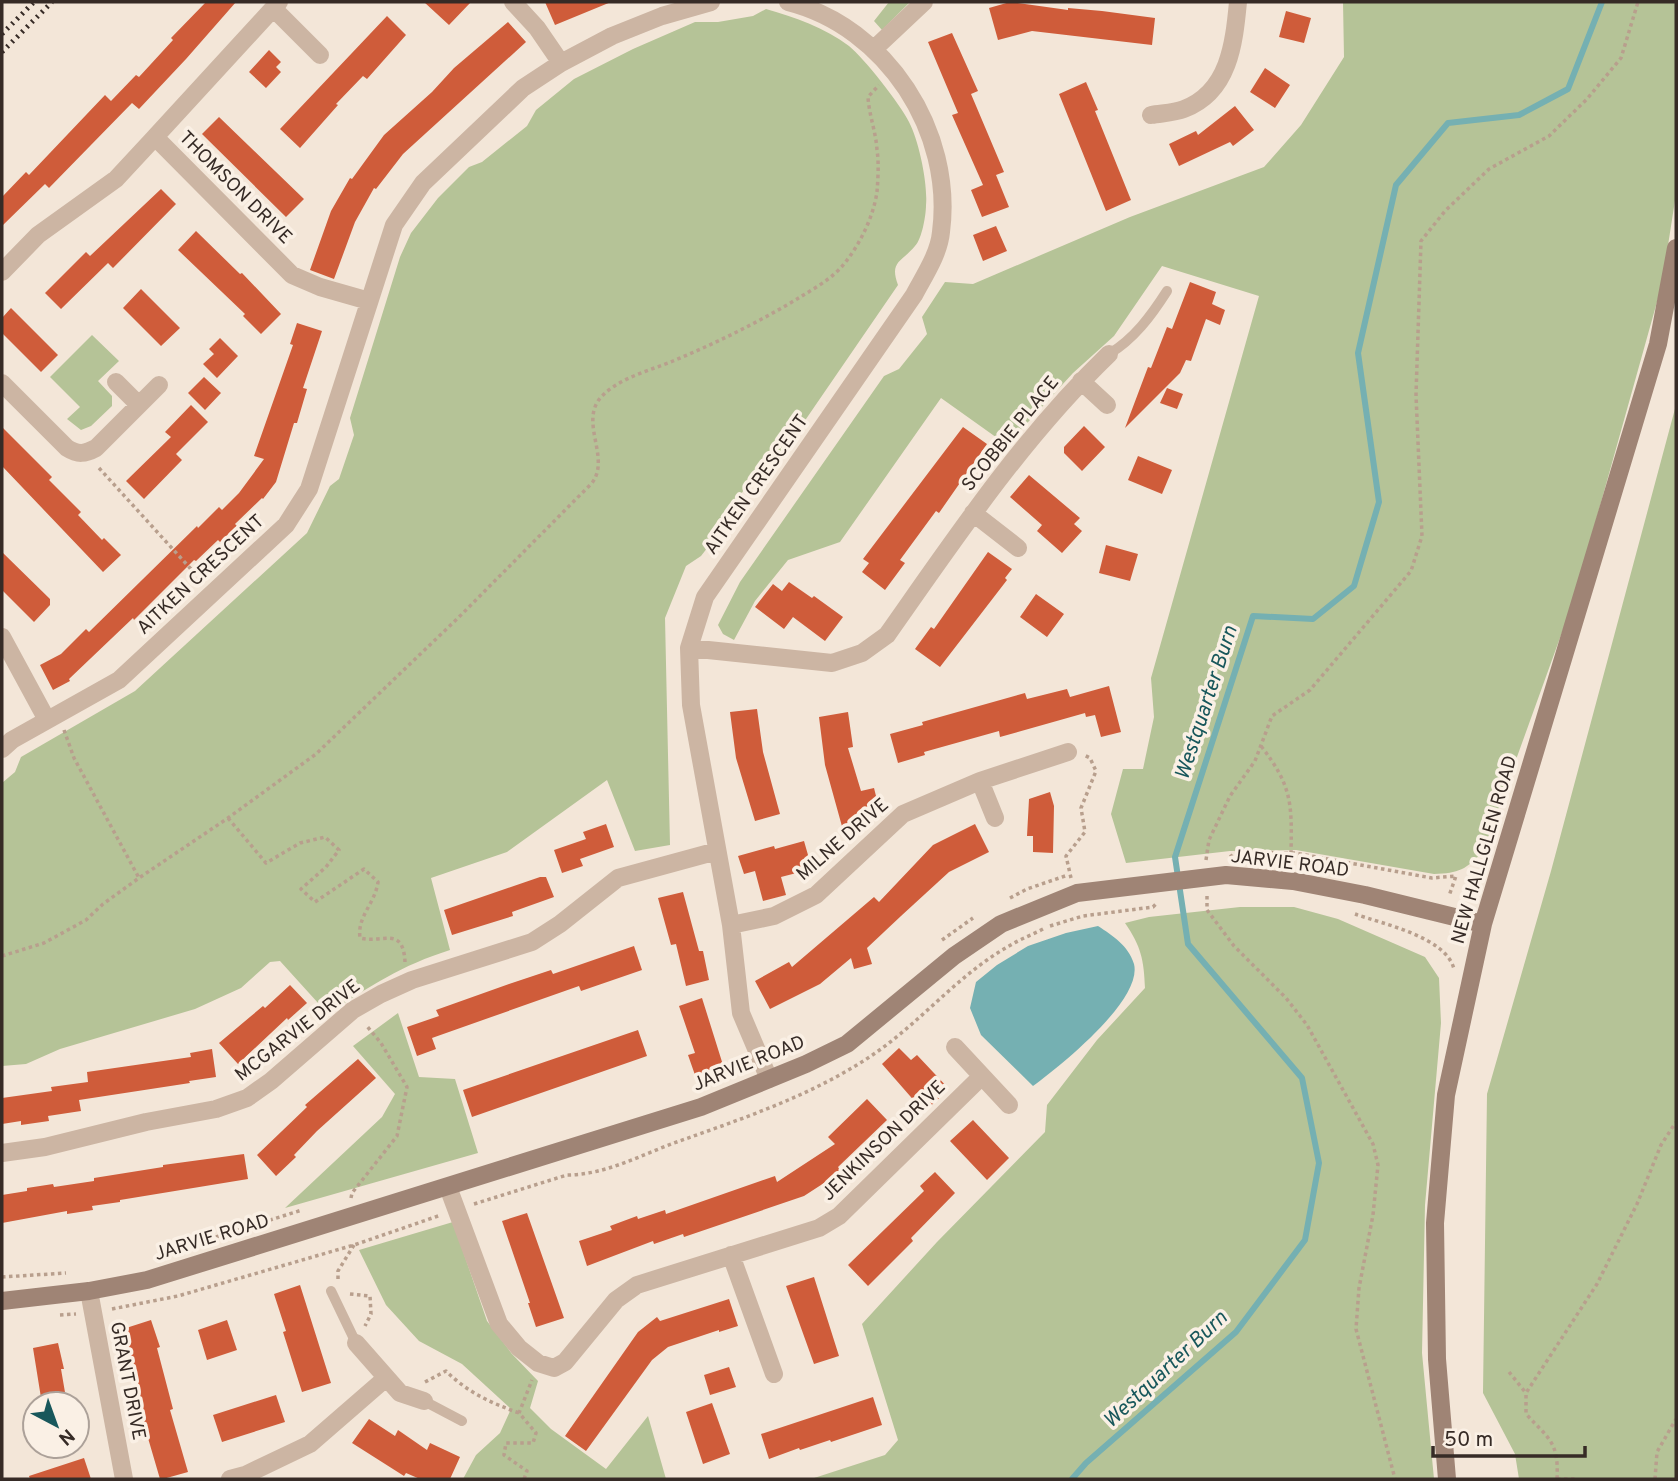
<svg xmlns="http://www.w3.org/2000/svg" width="1678" height="1481" font-family="Overpass,sans-serif">
<style>
.green{fill:#b5c397}
.water{fill:#75b0b2}
.lines{fill:none;stroke-linecap:round;stroke-linejoin:round}
.stream{stroke:#75b0b2;stroke-width:6}
.building{fill:#cf5c3a}
.path{stroke:#b89f8d;stroke-width:3.5;stroke-dasharray:3.5 3.5;stroke-linecap:butt}
.lane{stroke:#ccb5a3;stroke-width:10}
.street{stroke:#ccb5a3;stroke-width:18}
.secondary{stroke:#9f8475;stroke-width:18}
.rail{stroke:#362b26;stroke-width:5;stroke-dasharray:2 5;stroke-linecap:butt}
.labels{text-anchor:middle;dominant-baseline:central;stroke-width:7;stroke-linejoin:round;paint-order:stroke}
.street-label{font-size:19px;fill:#362b26;stroke:#faf0e5}
.water-label{font-size:21px;font-style:italic;fill:#18575b;stroke:#faf0e5}
</style>
<rect width="100%" height="100%" fill="#f3e6d8"/>
<path class="green" d="M889 2H910L882 30 874 21Z
M1343 2H1676V194L1662 284 1574 599 1483 851C1466 870 1459 873 1434 874L1296 850 1230 851 1126 863 1111 814 1123 769H1143L1154 717 1151 678 1259 296 1162 266 1114 336 1073 373 1007 445 941 398 840 542 788 560 755 601 734 640 723 634 718 625 740 582 884 376 899 369 927 334 922 317 945 282 973 284 1130 217 1264 167 1301 125 1344 57Z
M766 9C795 17 825 28 849 46 864 58 900 104 909 122 919 141 928 184 926 205 926 215 922 239 915 246 902 262 889 261 898 285L771 470 751 479 730 511 725 525 701 556 686 566 665 618 670 845 635 851 607 780 507 852 431 878 450 950C402 965 370 986 328 1014L280 961 270 962 241 988 195 1009 60 1049 26 1064 2 1066V783L15 772 21 757 135 691 307 533 330 486 339 479 354 435 350 418 400 257 411 233 438 198 469 167 482 162 527 126 536 110 574 79 633 49 695 22H718L753 16Z
M92 335 119 361 98 381 112 396V406L91 426 81 430 67 419 80 407 50 377Z
M1676 405V1479H1519L1515 1454 1483 1393 1487 1094 1551 871Z
M1240 907H1294L1338 919 1425 957 1439 978 1441 1023 1425 1205 1422 1353 1434 1479H811L885 1455 898 1440 862 1324 937 1242 1045 1132 1047 1105 1097 1040 1145 988C1144 960 1141 946 1125 923L1149 917Z
M398 1013 419 1077 455 1079 478 1153 285 1208 382 1117 395 1094 353 1046Z
M453 1222 487 1321 512 1354 538 1381 530 1408 551 1429 606 1469 648 1416 666 1479H463L476 1455 500 1433 511 1409 462 1364 419 1341 386 1305 359 1250Z"/>
<path class="water" d="M1098 926C1113 936 1128 945 1134 964 1143 1000 1059 1067 1033 1086L981 1035 970 1008 976 982 997 965 1028 946 1066 933Z"/>
<g class="lines">
<path class="stream" d="M1072 1479 1086 1463 1236 1332 1305 1240 1319 1163 1302 1078 1188 944 1175 857 1253 616 1313 619 1354 586 1379 502 1358 353 1396 185 1448 123 1519 115 1568 89 1602 2"/>
</g>
<path class="building" d="M206 2H236L186 59 139 109 132 103 49 188 45 184 2 226V197L26 172 29 175 105 95 111 101 136 75 139 77 173 40 171 38Z
M424 2H471L449 25Z
M545 2H611L555 25Z
M1010 2 1068 10V8L1102 11 1155 18 1152 45 1032 31 998 40 989 8Z
M1286 11 1311 18 1304 43 1279 37Z
M387 16 406 35 367 79 363 76 336 104 338 105 300 148 280 129Z
M508 22 526 42 403 154 376 189 374 188 355 222 334 279 310 270 331 211 350 178 352 179 384 135 432 92 454 68Z
M952 33 978 91 971 94 1004 172 996 175 1009 207 982 217 971 190 983 185 952 115 958 113 928 42Z
M269 50 281 62 276 67 281 72 266 88 249 72Z
M1265 68 1290 85 1275 108 1250 92Z
M1086 82 1098 110 1095 111 1131 200 1106 211 1059 94Z
M1235 106 1254 130 1233 146 1230 142 1179 166 1169 144 1196 131 1198 135Z
M219 117 304 199 286 217 202 134Z
M161 189 176 204 113 268 108 263 61 309 45 293 86 252 90 256Z
M996 226 1007 251 983 261 973 235Z
M196 231 240 274 242 273 281 314 261 334 243 316 245 314 178 250Z
M1190 282 1216 292 1212 304 1225 310 1220 325 1206 319 1191 361 1186 360 1180 373 1125 428 1148 367 1151 368 1167 327 1172 329Z
M141 289 180 328 161 346 123 308Z
M11 308 58 355 41 372 2 333V318Z
M297 323 322 331 303 388 307 389 297 423H294L276 482 263 499 262 498 235 524 237 526 220 542 218 540 196 561 194 560 134 620 133 618 69 679 70 681 53 690 40 665 61 654 86 629 89 632 197 526 198 528 219 507 222 510 239 493 264 459 254 456 293 345 290 344Z
M220 338 238 356 217 378 203 364 214 354 209 349Z
M204 377 221 393 205 410 188 393Z
M1167 388 1183 394 1177 409 1160 403Z
M191 405 208 422 176 454 182 460 144 499 126 481 171 437 165 432Z
M1084 426 1105 447 1082 471 1064 453V447Z
M2 427 52 477 49 480 81 512 78 515 102 540 104 538 121 555 103 572 2 466Z
M963 427 987 444 939 513 936 511 900 560 905 563 885 590 862 572 869 563 863 559Z
M1138 456 1172 470 1162 494 1128 480Z
M1029 475 1080 518 1074 524 1082 531 1062 553 1037 531 1042 525 1010 497Z
M1106 545 1138 554 1130 581 1099 573Z
M2 552 50 599V605L34 622 2 590Z
M988 552 1012 569 1005 578 1007 580 940 667 915 649 931 627 934 629Z
M789 582 812 598 814 596 843 617 825 641 793 617 784 629 755 607 773 584 782 591Z
M1036 594 1064 614 1047 637 1020 617Z
M1109 686 1121 732 1101 737 1095 715 1086 717 1085 713 1000 737 999 731 924 752 925 755 898 763 890 734 923 725 922 722 1025 693 1027 699 1067 689 1070 697Z
M757 709 763 752 780 814 755 821 736 758 730 712Z
M848 712 853 747 848 748 861 791 874 788 879 808 863 813 866 824 843 830 825 765 819 717Z
M1050 792 1054 806 1053 853 1033 852V836H1027L1029 799Z
M606 824 614 847 580 859 583 866 562 873 554 850 586 839 583 832Z
M975 824 989 852 949 872 901 916 867 948 872 964 854 969 851 958 820 984 770 1009 755 981 789 962 792 967 874 897 879 902 933 845Z
M804 841 812 869 781 877 786 895 763 901 755 871 744 874 738 856 774 846 775 849Z
M540 877H546L554 897 512 912 513 916 452 935 444 910Z
M683 892 699 951H703L709 980 686 986 676 944 671 945 658 898Z
M634 946 642 970 581 991 579 986 432 1038 436 1049 417 1056 407 1027 439 1016 436 1010 509 984 551 970 553 974Z
M290 985 307 1003 288 1020 287 1018 238 1064 219 1043 263 1006 265 1008Z
M702 998 723 1065 695 1075 688 1055 695 1053 679 1006Z
M638 1030 647 1056 472 1117 463 1090Z
M899 1048 911 1060 917 1055 949 1089 924 1112 882 1064Z
M212 1049 216 1077 189 1081 190 1083 79 1100 81 1111 48 1116 49 1121 21 1125V1121L2 1124V1098L52 1091 51 1087 88 1082 87 1072 191 1057 190 1053Z
M358 1059 376 1078 317 1131 294 1155 296 1157 276 1176 257 1155 307 1107 305 1105Z
M867 1099 887 1120 838 1167 841 1172 804 1196 684 1237 683 1234 654 1244 653 1241 587 1266 579 1241 612 1230 610 1226 637 1216 638 1219 665 1210 666 1214 775 1176 777 1182 835 1144 828 1137Z
M973 1120 1009 1158 987 1180 950 1141Z
M244 1154 248 1179 120 1200V1202L92 1206 93 1210 67 1214V1211L2 1223V1195L27 1191V1188L53 1184 54 1187 94 1181V1178L163 1167V1165Z
M935 1172 955 1193 911 1238 913 1241 868 1286 848 1265 924 1191 920 1186Z
M527 1213 564 1318 536 1327 528 1303H530L502 1221Z
M814 1277 839 1356 814 1364 786 1286Z
M300 1285 331 1383 302 1392 283 1332 286 1331 274 1294Z
M729 1299 738 1326 719 1332V1330L668 1347 652 1360 586 1451 565 1436 638 1332 657 1317 660 1321Z
M151 1320 160 1347 157 1348 173 1409 170 1410 188 1472 163 1479H160L143 1421H145L137 1391 140 1390 123 1329Z
M227 1320 237 1350 207 1360 198 1330Z
M58 1343 64 1369H61L67 1404H42L33 1348Z
M729 1367 736 1387 710 1395 704 1375Z
M276 1395 285 1422 222 1442 213 1415Z
M873 1397 882 1425 831 1442 830 1440 800 1450 799 1448 769 1459 761 1434Z
M712 1403 730 1454 703 1464 686 1412Z
M369 1419 395 1436 398 1430 427 1450 430 1443 460 1457 450 1479H420L406 1473 404 1476 352 1443Z
M84 1458 91 1479H30L29 1476Z"/>
<g class="lines">
<path class="path" d="M99 468 200 579
M64 730 74 758 139 878
M1261 746C1292 786 1292 803 1291 853
M228 818 266 863 300 843 325 837 339 850 326 867 301 889 315 902 364 869 378 882C375 904 357 916 360 938 383 944 403 925 405 962
M1230 857 1237 852 1295 853 1432 878 1456 876 1449 896
M1206 860 1209 840 1230 796 1255 761 1272 716 1310 690 1411 571 1422 536 1416 395 1421 241 1445 211 1489 169 1549 136 1587 99 1621 58 1638 2
M1071 878 1066 856 1085 832 1081 808 1096 771 1090 758 1084 755
M1207 896V910L1234 946 1286 998 1307 1025 1373 1144 1378 1165 1373 1215 1359 1288 1356 1329 1395 1479
M1010 898 1027 889 1068 875
M1355 914C1383 924 1446 937 1454 969
M1050 926 1083 916 1153 907 1157 903
M942 940 973 918
M2 956 44 943 86 920 103 904 139 878 228 818 316 754 458 618 592 483C610 459 582 426 598 401 614 379 649 371 673 361 716 343 757 323 797 299 813 289 832 279 844 264 860 244 873 218 877 192 878 179 879 163 877 150 876 132 869 115 868 97L879 85
M351 1198 352 1193 397 1136 407 1087 381 1043 366 1025
M474 1204 567 1175C604 1175 639 1156 674 1143 744 1118 820 1093 881 1049 925 1017 961 973 1009 946 1020 939 1032 935 1043 929
M216 1237 302 1210
M2 1277 66 1273
M338 1279V1271L354 1245
M350 1294 370 1296 371 1314 365 1326
M112 1309 178 1296 354 1245 441 1215
M60 1315 76 1314
M1509 1372 1526 1393
M425 1382 446 1371C467 1392 491 1403 519 1413
M524 1479 527 1471 504 1455 506 1443H533L536 1433 519 1413 532 1380
M1557 1479C1559 1442 1549 1439 1526 1414V1393L1597 1284 1637 1204 1661 1145 1676 1122
M1557 1479H1576
M1655 1479 1657 1452 1676 1419"/>
<path class="lane" d="M1109 354C1134 339 1151 316 1167 291
M331 1291 356 1343
M424 1401 462 1421"/>
<path class="street" d="M279 2 155 137 292 275 320 287 369 301
M513 2 537 28 561 63
M273 8 320 55
M874 49 924 2
M1151 115C1162 113 1174 113 1184 109 1229 92 1234 44 1238 2
M2 272 38 235 116 179 155 137
M1081 381 1107 405
M116 382 139 405
M2 383 67 448C78 455 85 454 96 448L159 385
M973 513 1018 548
M2 637 47 720
M689 648 832 663 862 653 887 635C956 537 1022 438 1109 354
M2 749 12 740 119 680 286 525 309 489 394 225 423 183 523 88 561 63 612 36 662 16 711 2
M980 781 995 818
M731 925 774 916 816 895 903 814 980 781 1068 752
M955 1047 1009 1105
M769 1079 741 1013 731 925 691 705 689 648 705 597 914 295C924 276 939 254 941 232 954 132 887 27 788 2
M2 1153 45 1147 146 1122 216 1109 247 1098 271 1081 353 1010 381 994 412 980 532 942 560 924 618 878 717 851
M448 1187 499 1324 519 1348 538 1363 554 1368 565 1362 616 1300 637 1285 819 1228 839 1216 982 1076
M731 1255 774 1374
M89 1291 124 1479
M356 1343 400 1393 424 1401
M230 1479 245 1475 310 1444 386 1378"/>
<path class="secondary" d="M2 1301 89 1291 147 1280 701 1107 806 1064 847 1044 954 956 1001 924 1077 893 1226 875 1293 881 1365 895 1483 924
M1447 1479 1437 1359 1435 1223 1446 1095 1483 924 1658 344 1676 248"/>
<path class="rail" d="M2 34 34 2
M2 52 52 2"/>
</g>
<g class="labels">
<g class="street-label">
<text transform="translate(235 188) rotate(45)">THOMSON DRIVE</text>
<text transform="translate(1011 434) rotate(-51)">SCOBBIE PLACE</text>
<text transform="translate(757 485) rotate(-55)">AITKEN CRESCENT</text>
<text transform="translate(201 575) rotate(-43)">AITKEN CRESCENT</text>
<text transform="translate(843 840) rotate(-41)">MILNE DRIVE</text>
<text transform="translate(1485 850) rotate(-74)">NEW HALLGLEN ROAD</text>
<text transform="translate(1290 864) rotate(7)">JARVIE ROAD</text>
<text transform="translate(298 1031) rotate(-38)">MCGARVIE DRIVE</text>
<text transform="translate(749 1064) rotate(-22)">JARVIE ROAD</text>
<text transform="translate(884 1141) rotate(-44)">JENKINSON DRIVE</text>
<text transform="translate(212 1238) rotate(-17)">JARVIE ROAD</text>
<text transform="translate(127 1381) rotate(79)">GRANT DRIVE</text>
</g>
<g class="water-label">
<text transform="translate(1207 703) rotate(-72)">Westquarter Burn</text>
<text transform="translate(1166 1370) rotate(-43)">Westquarter Burn</text>
</g>
</g>
<rect width="1678" height="1481" fill="none" stroke="#362b26" stroke-width="7"/>
<g transform="translate(56 1425) rotate(139)"><circle r="33" fill="#faf0e5" stroke="#aca199" stroke-width="2"/>
<path d="M0-5L12 26L0 18L-12 26Z" fill="#18575b"/>
<text y="-10" font-size="19" font-weight="bold" text-anchor="middle" fill="#362b26">N</text>
</g>
<path d="M1433 1446v10h152v-10" fill="none" stroke="#362b26" stroke-width="3.5"/>
<text x="1444" y="1446" font-size="21" fill="#362b26" stroke="#faf0e5" stroke-width="5" paint-order="stroke">50 m</text>
</svg>
